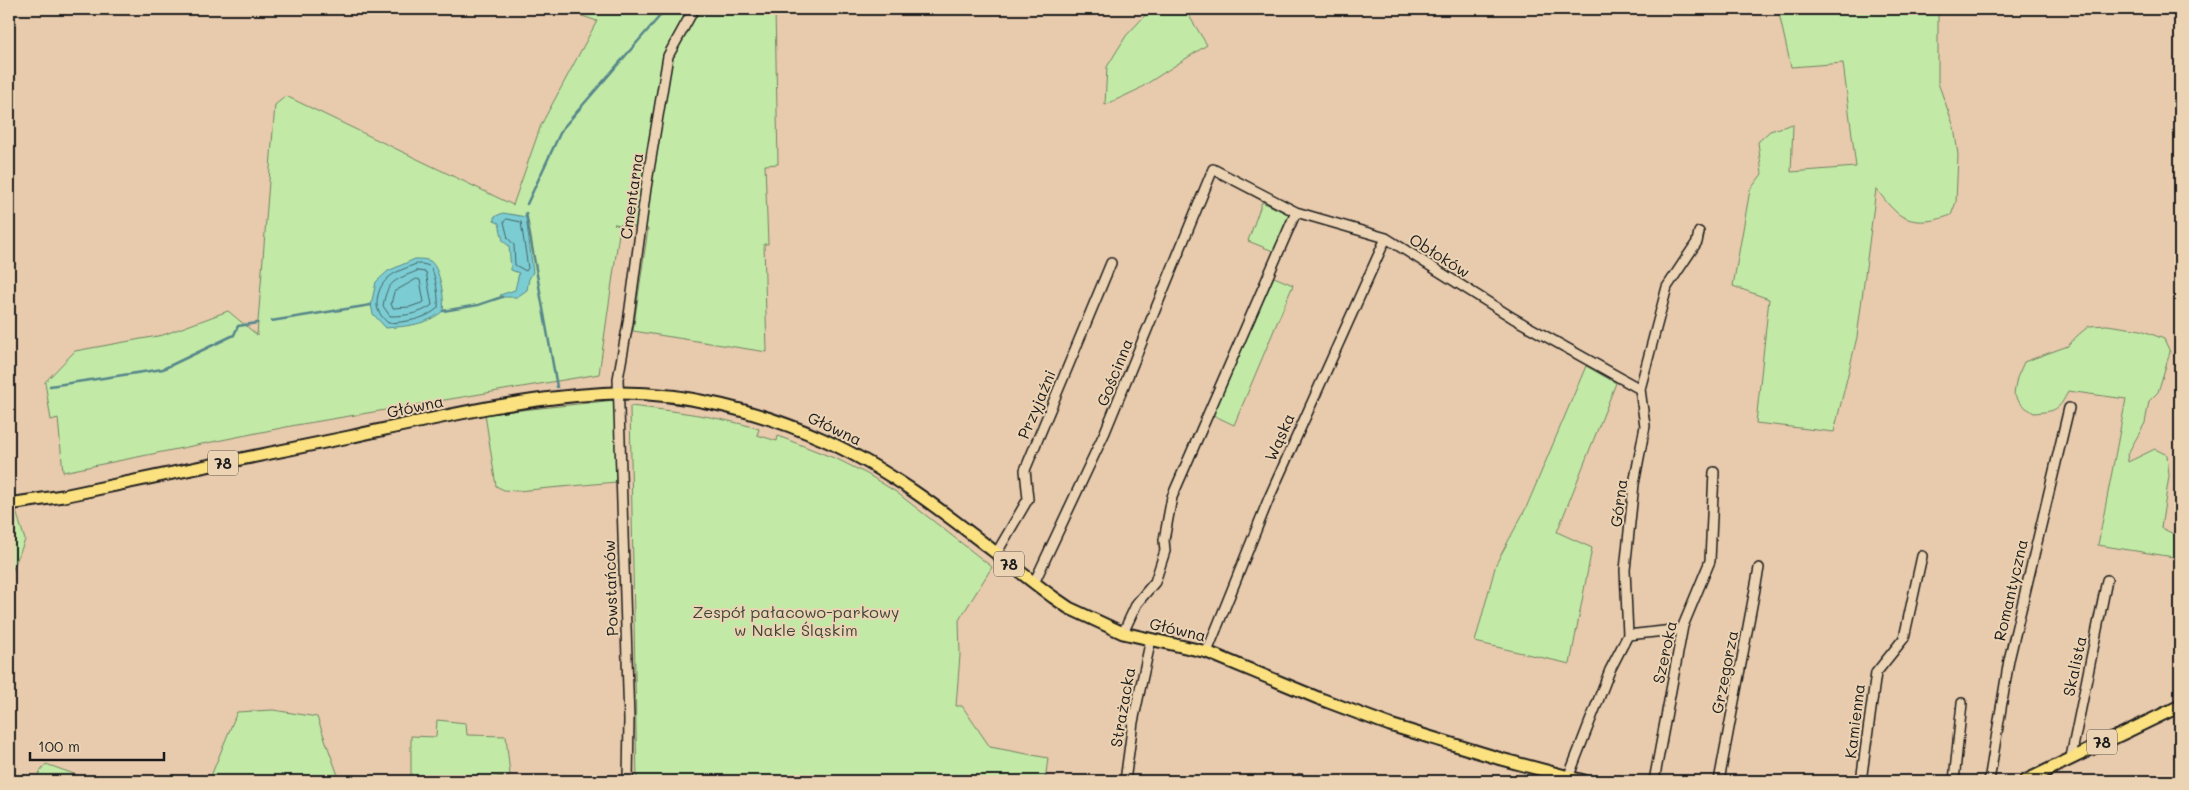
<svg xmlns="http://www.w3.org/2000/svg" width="2189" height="790" font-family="Mali,sans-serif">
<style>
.green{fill:#c2eaa6;stroke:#6f8361}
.water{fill:#7ccdd3;stroke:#56868a}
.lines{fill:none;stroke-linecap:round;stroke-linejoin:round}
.shore{stroke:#426365;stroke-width:1}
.stream{stroke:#56868a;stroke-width:2.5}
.minor-casing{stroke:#1c1c1c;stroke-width:12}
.major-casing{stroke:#1c1c1c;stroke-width:15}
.minor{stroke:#ebd3b3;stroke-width:9}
.major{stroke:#fbe180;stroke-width:11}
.labels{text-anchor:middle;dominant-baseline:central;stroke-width:4;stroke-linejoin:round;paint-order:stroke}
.shield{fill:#ebd3b3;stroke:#5a5349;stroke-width:1}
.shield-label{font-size:15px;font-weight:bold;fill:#1c1c1c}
.street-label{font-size:16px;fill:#1c1c1c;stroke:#ebd3b3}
.park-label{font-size:16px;fill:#3d4538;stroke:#ebd3b3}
</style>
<rect width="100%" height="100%" fill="#e8caad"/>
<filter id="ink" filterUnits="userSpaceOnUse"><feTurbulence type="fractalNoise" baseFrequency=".02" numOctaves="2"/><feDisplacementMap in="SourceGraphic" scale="10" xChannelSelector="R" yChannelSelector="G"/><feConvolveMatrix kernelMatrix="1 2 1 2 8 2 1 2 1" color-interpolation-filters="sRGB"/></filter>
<g filter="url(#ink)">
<path class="green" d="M562 9H775L778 164 765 165 768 244H764L767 352 633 331 648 229 614 224 620 226 599 374 296 425 63 472 58 418 51 420 45 382 75 351 163 335 228 311 257 335 275 105 286 96 513 205 541 125 597 21Z
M1151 9H1182L1186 11 1207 45 1137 90 1105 105 1107 67 1126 36Z
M1778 9H1938V83L1954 127 1958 155 1956 202 1951 215C1933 222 1909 226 1894 210 1887 204 1882 195 1876 189L1857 337 1834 432 1756 423 1769 299 1733 286 1750 190 1762 174 1758 142 1770 131 1793 124 1791 172 1856 167 1843 63 1791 67Z
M1262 202 1290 215 1273 251 1248 241Z
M1274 277 1293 285 1234 425 1213 415Z
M2107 325 2141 330 2164 339 2170 352 2158 392 2149 401 2145 423 2127 455 2128 462 2155 449 2167 455 2169 476 2161 528 2180 537V558L2098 545 2126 399 2068 391C2059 411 2055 411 2034 413L2022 405 2014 394 2017 378 2024 362 2068 346 2077 336 2089 326Z
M1586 366 1616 383 1557 532 1592 548 1570 664 1475 642 1496 564 1526 508Z
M615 400 616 482 517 491 504 490 496 486 485 414Z
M630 406C673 411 718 416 759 429L757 435 777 441 778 436 839 460 867 474 896 492 992 567 959 620 960 655 956 706H962L990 747 1048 758 1045 781H637Z
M9 511H16L25 540 9 579Z
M273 710 317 717 340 781H209L237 712Z
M437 720 466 723 467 735 506 736 510 775 471 781H411V736L436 737Z
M46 764 88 779 91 781H33Z"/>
<path class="water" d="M503 213 526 217 533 272 529 279 527 290 517 297H502L500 295 515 290 519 273 511 270 509 246 503 241 499 223 494 221V217Z
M415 259C420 259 426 259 430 261 440 267 445 300 443 311 426 325 408 326 386 328L373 314 371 305 376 282 388 271Z"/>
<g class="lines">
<path class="shore" d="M507 219 521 222 528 268 526 271 515 265 514 245 508 238 504 222Z
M416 264C421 264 428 264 431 268 436 276 439 299 438 308 424 320 406 322 388 323 378 313 375 308 378 295 383 275 399 271 416 264Z
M417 271 426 272 432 305C421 314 404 316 390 316L383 306C387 281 395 280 417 271Z
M417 279 420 280 424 302 410 307 393 308 391 304 394 292Z"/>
<path class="stream" d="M527 204 562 129 666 9
M526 213 557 387
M443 311 478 305 502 297
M271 321 371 305
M50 386 163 369 234 335 238 326 257 323"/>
<g class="minor-casing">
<path id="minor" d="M996 554 1028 499 1025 470 1111 263
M1034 583 1105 432 1213 169 1296 212 1386 238 1513 318 1640 389
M1123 633 1137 603 1155 582 1165 551 1164 540 1172 497 1296 212
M1628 635 1682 629
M1207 652 1269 498 1386 238
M2071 757 2107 580
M1568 778 1610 670 1628 635 1625 570 1634 484 1645 426 1640 389 1667 287 1697 242 1699 232
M628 781 629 720 618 379 628 323 646 188 668 56 694 9
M1125 781 1133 722 1151 639
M1300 781V779
M1654 781 1683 626 1710 561 1714 472
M1719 781 1759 568
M1861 781 1876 673 1904 638 1922 556
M1954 781 1962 703
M1989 781 2009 660 2069 408"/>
</g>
<g class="major-casing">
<path id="major" d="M9 504 63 496C158 476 254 456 349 437 437 418 526 396 616 393 685 392 759 411 822 439 908 477 978 541 1053 597L1069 608 1123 633 1207 652 1318 698 1390 725 1501 759 1584 781
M2025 781 2180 706"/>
</g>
<use href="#minor" class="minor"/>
<use href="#major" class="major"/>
</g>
</g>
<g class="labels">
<g class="shield">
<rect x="208" y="450.5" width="30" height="25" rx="4"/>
<rect x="994" y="551.5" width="30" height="25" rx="4"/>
<rect x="2087" y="729.5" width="30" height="25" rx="4"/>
</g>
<g class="shield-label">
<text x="223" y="463">78</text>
<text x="1009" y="564">78</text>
<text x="2102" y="742">78</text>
</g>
<g class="street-label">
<text transform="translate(631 196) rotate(-82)">Cmentarna</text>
<text transform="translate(1440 255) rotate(32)">Obłoków</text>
<text transform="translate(1114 372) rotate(-68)">Gościnna</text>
<text transform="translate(1036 404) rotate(-67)">Przyjaźni</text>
<text transform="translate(415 406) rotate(-12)">Główna</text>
<text transform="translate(835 428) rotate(25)">Główna</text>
<text transform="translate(1279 437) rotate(-66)">Wąska</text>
<text transform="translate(1618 503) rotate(-83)">Górna</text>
<text transform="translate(610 588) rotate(-92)">Powstańców</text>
<text transform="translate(2010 590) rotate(-77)">Romantyczna</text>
<text transform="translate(1178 629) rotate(13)">Główna</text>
<text transform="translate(1664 652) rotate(-78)">Szeroka</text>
<text transform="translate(2074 666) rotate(-78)">Skalista</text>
<text transform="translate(1724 672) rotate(-79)">Grzegorza</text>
<text transform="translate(1122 707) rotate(-80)">Strażacka</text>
<text transform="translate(1854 721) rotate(-83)">Kamienna</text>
</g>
<g class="park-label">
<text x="796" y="611">Zespół pałacowo-parkowy<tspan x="796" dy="18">w Nakle Śląskim</tspan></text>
</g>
</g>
<rect width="2189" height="790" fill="none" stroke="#ebd3b3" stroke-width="30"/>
<rect x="15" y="15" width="2159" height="760" fill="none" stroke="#1c1c1c" stroke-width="2" filter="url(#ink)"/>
<path d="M30 752v8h134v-8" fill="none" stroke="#1c1c1c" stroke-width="2.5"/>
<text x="38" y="752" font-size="15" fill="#1c1c1c" stroke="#ebd3b3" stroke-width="4" paint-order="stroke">100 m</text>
</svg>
